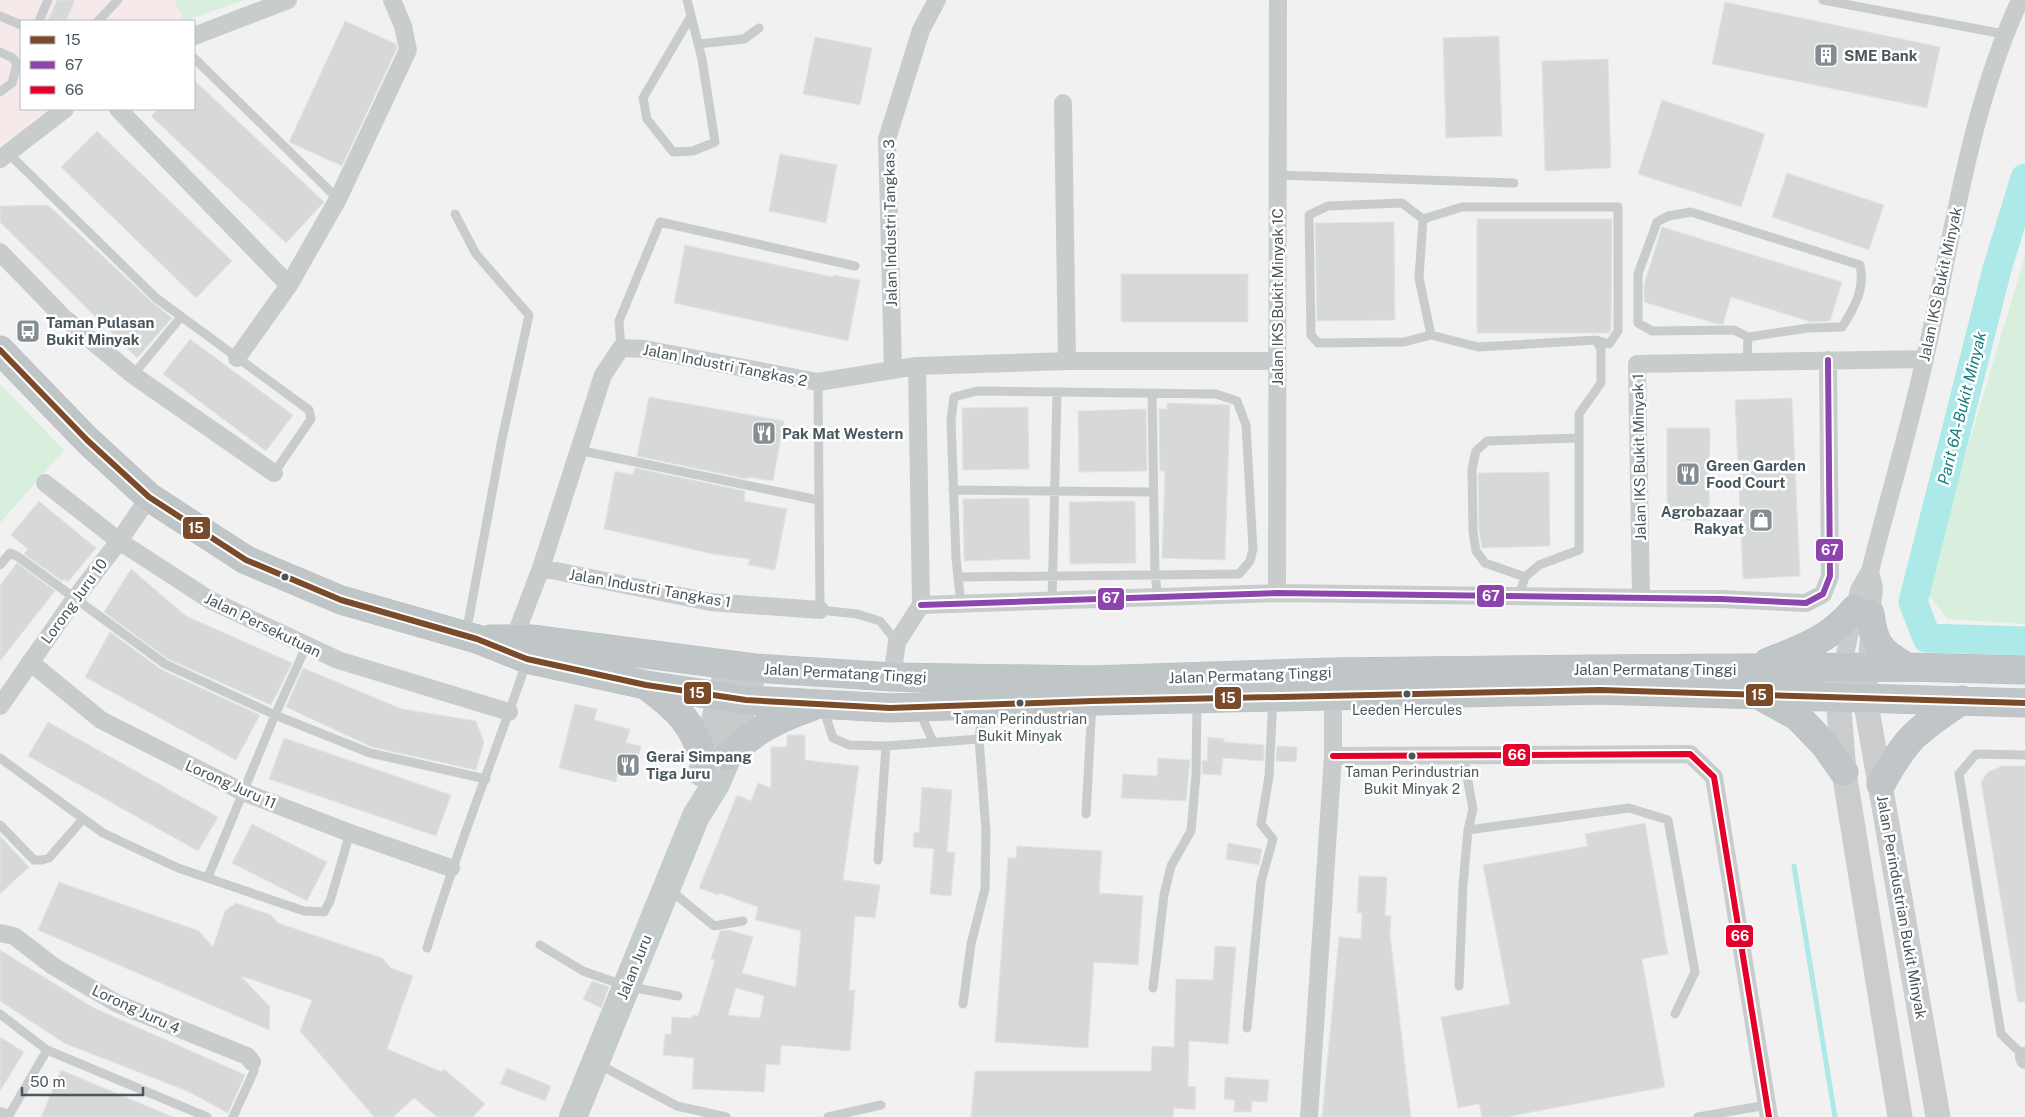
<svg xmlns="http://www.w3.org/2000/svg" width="2025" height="1117" font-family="'Public Sans',sans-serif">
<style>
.medical{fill:#f6e9ea}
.green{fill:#d7efdc}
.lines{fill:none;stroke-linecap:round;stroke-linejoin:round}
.stream{stroke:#aee9ea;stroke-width:5}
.river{stroke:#aee9ea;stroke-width:29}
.building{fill:#d7d9d9;stroke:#e3e3e4;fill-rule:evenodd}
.trunk-casing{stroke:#b6bdc0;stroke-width:29}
.service{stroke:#c9cccd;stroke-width:9}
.minor{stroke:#c9cccd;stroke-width:18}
.secondary{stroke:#caccce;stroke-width:25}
.primary{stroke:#c6cbcc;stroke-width:28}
.trunk{stroke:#c0c6c8;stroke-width:28}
.bus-1-casing{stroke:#fff;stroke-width:10}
.bus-2-casing{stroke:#fff;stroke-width:10}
.bus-3-casing{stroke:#fff;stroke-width:10}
.bus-1{stroke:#7a4b2a;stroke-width:6}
.bus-2{stroke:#8e44ad;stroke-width:6}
.bus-3{stroke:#e4002b;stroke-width:6}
.bus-dot{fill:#49575d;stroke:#fff;stroke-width:2}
.labels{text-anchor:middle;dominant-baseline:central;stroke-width:5;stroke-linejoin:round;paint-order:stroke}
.bus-label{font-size:14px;fill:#49575d;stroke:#fff}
.poi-label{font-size:15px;font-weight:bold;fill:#49575d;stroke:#fff;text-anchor:start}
.street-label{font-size:15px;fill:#49575d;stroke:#fff}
.water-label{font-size:16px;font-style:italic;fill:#147e7f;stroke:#fff}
.line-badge{stroke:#fff;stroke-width:2}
.badge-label{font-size:14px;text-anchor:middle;font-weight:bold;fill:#fff}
</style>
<rect width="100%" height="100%" fill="#f1f1f1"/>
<path class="medical" d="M0 0H174L184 21H21V109H48L0 146Z"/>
<path class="green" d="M174 0H244L184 21Z
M2025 256V624L1947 619 1925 590Z
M0 384 64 450 0 523Z"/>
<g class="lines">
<path class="stream" d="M1794 866 1835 1117"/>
<path class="river" d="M2025 178 1997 269 1913 602 1927 638 2025 641"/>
</g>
<path class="building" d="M57 0H75L66 21H48Z
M1725 2 1940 47 1927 108 1712 64Z
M345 21 396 44 397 48 342 166 289 142Z
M1499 36 1502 136 1446 138 1443 38Z
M815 37 872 48 860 105 803 94Z
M1608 59 1611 168 1545 171 1542 61Z
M194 80 324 202 286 243 151 116 158 109H194Z
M1662 100 1765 134 1741 207 1638 174Z
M97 131 232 261 196 298 61 167Z
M780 154 837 165 826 223 769 211Z
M1787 173 1884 205 1869 250 1772 217Z
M48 205 152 302 172 318 137 358 0 222V206Z
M1477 219H1612L1611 329 1609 333H1477Z
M1394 222 1395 320 1317 321 1315 223Z
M1662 227 1842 282 1830 321 1811 322 1731 297 1723 324H1717L1644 302V285Z
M685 245 833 277V275L860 280 848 341 674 303Z
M1121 274H1248V322H1121Z
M190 339 293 415 266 451 163 374Z
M649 397 784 421 773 481 748 477 747 479 637 456Z
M1792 398 1800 576 1743 579 1735 400Z
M1167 403 1230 405 1225 560 1162 558 1165 471H1160L1159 409H1167Z
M1028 407 1029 469 963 470 962 408Z
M1146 409 1147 471 1079 472 1078 411Z
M1667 428H1710L1709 520H1667Z
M635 468 745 491 744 501 787 509 775 570 748 565 750 559 713 554 604 529 615 471 633 475Z
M1549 472 1550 546 1482 548 1479 531 1478 473Z
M1029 498 1030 559 964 561 963 499Z
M39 501 96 548 68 582 64 579 62 581 24 554 28 549 11 535Z
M1135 501 1136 563 1070 564 1069 502Z
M17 563 55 591 0 661V585Z
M131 569 186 616 292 663 271 705 168 659 104 612Z
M110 632 162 670 260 715 236 760 85 677Z
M303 668 402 709 476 721 484 742 476 770 372 747 286 707Z
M575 704 597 709 594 720 630 729 626 743 641 746 634 775 618 771 616 782 559 768Z
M48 722 218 817 198 851 28 756Z
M787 735H805V760L859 766 843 880 880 885 875 918 855 916 849 990H855L850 1051 781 1045 780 1065 766 1064 764 1092 692 1089 694 1058 663 1055 665 1034H671L672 1017 692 1018 693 1015 698 1016 715 960 711 959 720 931 729 930 753 937 742 973 796 987 801 931 755 920 758 907 719 893 718 895 699 888 737 795 751 801 758 783 771 788V747H787ZM736 988 764 996 760 1018 728 1015Z
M1208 737 1224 739V742L1264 745V761L1223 758 1221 775 1202 774V760L1207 761Z
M284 738 451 795 436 836 269 779Z
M1277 746 1297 747 1296 762 1276 761Z
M1158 758 1190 760 1186 801 1121 798 1123 774 1157 776Z
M2002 766H2025V1002H2018L1981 782 1988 772Z
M922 787 952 790 947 852 955 853 951 896 930 894 934 849 913 847 914 832 919 833Z
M1645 823 1668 954 1642 959 1665 1087 1506 1117H1482L1479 1104 1458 1108 1441 1017 1510 1004 1483 865 1588 846 1585 834Z
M252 824 327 862 307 901 232 863Z
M0 836 29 867 0 894Z
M1228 843 1262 849 1259 865 1226 859Z
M1017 846 1102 851 1099 893 1143 896 1138 965 1094 962 1088 1048 995 1042 1008 858H1016Z
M1359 876 1387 877 1385 915 1391 916 1390 935 1411 1117H1322L1339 937 1361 939 1362 913H1357Z
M59 882 199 931 213 947 225 911 236 903 271 915 278 923 382 958 391 968 413 976 387 1049 442 1072 444 1069 485 1104 473 1117H437L414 1098 393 1117H374L300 1031 312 1000 241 976 270 1007 269 1030 38 930Z
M1215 946 1236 947 1228 1044 1189 1041 1188 1086 1196 1087 1195 1110 1174 1108 1173 1117H971L975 1071H1151L1152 1046 1174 1047 1176 979 1213 980Z
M0 950 94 1008 245 1075 228 1113 187 1091 64 1043 0 1001Z
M592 981 609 987 601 1008 583 999Z
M0 1037 24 1052 0 1091Z
M507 1068 551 1086 545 1101 500 1084Z
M61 1070 173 1117H41Z
M1225 1077 1269 1080 1267 1102 1252 1101 1251 1112H1234L1235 1100 1224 1099Z"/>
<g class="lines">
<g class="trunk-casing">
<path id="trunk" d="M0 350 87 440 149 497 246 560 341 600 477 639 527 659 646 685 746 700 890 708 1092 701 1600 690 2025 703
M1870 614C1874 645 1880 652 1907 667
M491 639H531L754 668 892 677 1092 680 1333 672 1600 669 1907 667 2025 670
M1768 662C1804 648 1829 640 1855 609
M647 686C678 709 693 723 704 760
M1764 698 1797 716 1825 745 1844 772
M728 756C753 731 778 718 811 707
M1881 784C1906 737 1919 729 1962 700"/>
</g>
<path class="service" d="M687 0 702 59 715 142 693 151 673 152 647 119 643 98 691 16
M1823 0 2004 34
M0 16 21 25
M39 21 48 0
M98 21 118 0
M698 44 744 39 759 28
M0 52 13 58 17 64 12 83 0 92
M194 58 338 199
M8 153 156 298 309 410 311 419 274 473
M1277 175 1514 183
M455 214 476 254 529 315 502 439 466 634
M1423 219 1462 207H1618V331L1609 344 1596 340 1601 349V383L1579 414V550L1539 565 1525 577 1519 596
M1423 219 1402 203 1328 206 1309 215 1311 335 1318 343 1404 342 1431 335 1478 347 1596 340
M1423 219 1419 278 1431 335
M621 348 619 321 660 222 855 266
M1747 362 1748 337 1734 330 1652 331 1638 323V274L1657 222 1668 216 1691 212 1860 265C1865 289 1855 307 1842 327L1808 328 1748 337
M133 375 181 317
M818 382 820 610 857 614 880 621 897 642
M1152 393 1155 575 1158 598
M578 450 818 500
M953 490 1153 492
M0 565 10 553 17 556 165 664 275 715 370 753 486 779
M958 577 1239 574 1250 561 1253 549 1246 425 1237 401 1216 394 977 391 954 397 951 420 956 558 961 605
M1525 577 1485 563 1476 551 1473 532 1472 469 1476 451 1487 441 1579 438
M1052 602 1057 392
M823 708 833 738 849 745 886 746 979 739
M919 710 933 742
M0 758 103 833 178 868 304 911 324 912 330 901 350 833
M1086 814 1092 703
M0 825 34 860H42L49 858 83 819
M1468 830 1629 808 1668 820 1695 972 1675 1014
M878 860 886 746
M208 877 275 715 306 647
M669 889 714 926 743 921
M540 945 583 971 626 986 678 996
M427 948C456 851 494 757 527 661
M1459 986 1463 885 1468 830 1473 809 1463 755
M1153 988 1164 895 1171 866 1191 831 1196 775 1197 701
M963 1004 971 944 985 889 986 831 979 739 983 707
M0 1014 47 1050 207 1117
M1247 1028 1261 882 1273 839 1261 824 1269 776 1273 699
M2024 1056 2001 1034 1959 774 1976 754 2025 755
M598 1064 677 1106 726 1117
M8 1117 47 1050
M233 1117 254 1071 252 1062
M828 1117 881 1105
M1698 1117 1767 1105"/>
<path class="minor" d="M194 36 288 0
M1063 103 1067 361
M118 109 289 285
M0 159 65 109
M0 252 63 317 133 375 274 473
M237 358 289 285 338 199 408 50 403 26 392 0
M893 369 887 139 921 30 937 0
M45 483 119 541 210 600 338 660 509 712
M541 568 710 602 820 610
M1277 593 1278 0
M1641 598 1637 364 1925 359
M921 605 1277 593 1721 599 1806 603 1823 594 1830 576 1828 360
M514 639 541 568 603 375 621 348 644 349 818 382 917 366 1067 361H1277
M30 662 101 720 243 792 350 833 451 868
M1866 667 1874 588 1870 571
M1842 668 1859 590 1870 571C1888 500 1909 430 1925 358 1953 238 1968 113 2020 0
M892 677 897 642 921 605 917 366
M0 706 74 600 119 541 149 497
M1333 756 1690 754 1714 777 1769 1117
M0 933 14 936 53 966 118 1004 247 1056 252 1062
M2024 1056 2025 1060
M0 1116 3 1117
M1309 1117 1333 756V686"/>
<path class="secondary" d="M1866 667 1865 698 1938 1117
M1842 668 1838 697 1844 772 1900 1117"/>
<path class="primary" d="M702 773 729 665
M573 1117 696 816 716 784 728 756 754 668"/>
<use href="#trunk" class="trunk"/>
<g class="bus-1-casing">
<path id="bus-1" d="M0 350 87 440 149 497 246 560 341 600 477 639 527 659 646 685 746 700 890 708 1092 701 1600 690 2025 703"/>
</g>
<g class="bus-2-casing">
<path id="bus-2" d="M921 605 1277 593 1721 599 1806 603 1823 594 1830 576 1828 360"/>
</g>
<g class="bus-3-casing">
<path id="bus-3" d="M1333 756 1690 754 1714 777 1769 1117"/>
</g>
<use href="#bus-1" class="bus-1"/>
<use href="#bus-2" class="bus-2"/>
<use href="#bus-3" class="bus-3"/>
</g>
<defs>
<g id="building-square" transform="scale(1.25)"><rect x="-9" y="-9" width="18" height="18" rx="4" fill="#848d91" stroke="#fff"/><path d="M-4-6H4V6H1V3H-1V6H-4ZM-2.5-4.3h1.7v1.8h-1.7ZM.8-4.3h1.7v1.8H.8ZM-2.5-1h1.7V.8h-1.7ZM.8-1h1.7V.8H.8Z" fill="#fff"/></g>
<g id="bus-square" transform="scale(1.25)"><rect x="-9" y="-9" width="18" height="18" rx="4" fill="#848d91" stroke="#fff"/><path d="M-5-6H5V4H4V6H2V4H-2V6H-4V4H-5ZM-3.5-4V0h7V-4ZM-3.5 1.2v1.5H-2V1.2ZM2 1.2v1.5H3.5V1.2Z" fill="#fff"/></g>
<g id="restaurant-square" transform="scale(1.25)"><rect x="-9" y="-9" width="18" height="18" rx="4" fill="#848d91" stroke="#fff"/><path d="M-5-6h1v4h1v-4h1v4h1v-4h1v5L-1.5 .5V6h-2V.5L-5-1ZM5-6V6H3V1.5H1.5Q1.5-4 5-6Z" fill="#fff"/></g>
<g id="shop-square" transform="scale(1.25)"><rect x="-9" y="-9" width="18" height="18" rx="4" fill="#848d91" stroke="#fff"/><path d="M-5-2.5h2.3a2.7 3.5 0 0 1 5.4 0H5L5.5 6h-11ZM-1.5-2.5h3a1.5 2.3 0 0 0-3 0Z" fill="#fff"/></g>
</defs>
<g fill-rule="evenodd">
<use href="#building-square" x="1826" y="55"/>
<use href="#bus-square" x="28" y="331"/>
<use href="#restaurant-square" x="764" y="433"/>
<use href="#restaurant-square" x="1688" y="474"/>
<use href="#shop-square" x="1761" y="520"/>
<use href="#restaurant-square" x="628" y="765"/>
</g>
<g class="bus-dot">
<circle cx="285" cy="577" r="4.5"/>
<circle cx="1407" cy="694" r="4.5"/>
<circle cx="1020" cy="703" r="4.5"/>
<circle cx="1412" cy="756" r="4.5"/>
</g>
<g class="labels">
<g class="bus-label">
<text x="1407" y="710">Leeden Hercules</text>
<text x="1020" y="719">Taman Perindustrian<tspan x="1020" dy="17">Bukit Minyak</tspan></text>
<text x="1412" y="772">Taman Perindustrian<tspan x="1412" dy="17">Bukit Minyak 2</tspan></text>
</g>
<g class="poi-label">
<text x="1844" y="55">SME Bank</text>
<text x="46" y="322">Taman Pulasan<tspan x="46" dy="17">Bukit Minyak</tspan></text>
<text x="782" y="433">Pak Mat Western</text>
<text x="1706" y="465">Green Garden<tspan x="1706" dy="17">Food Court</tspan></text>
<text x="1744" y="511" text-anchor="end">Agrobazaar<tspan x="1744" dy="17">Rakyat</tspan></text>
<text x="646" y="756">Gerai Simpang<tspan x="646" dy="17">Tiga Juru</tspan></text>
</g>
<g class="street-label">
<text transform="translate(890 223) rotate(-91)">Jalan Industri Tangkas 3</text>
<text transform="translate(1940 284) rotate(-78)">Jalan IKS Bukit Minyak</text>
<text transform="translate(1277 297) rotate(-90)">Jalan IKS Bukit Minyak 1C</text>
<text transform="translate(725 365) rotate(11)">Jalan Industri Tangkas 2</text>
<text transform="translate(1639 457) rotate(-91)">Jalan IKS Bukit Minyak 1</text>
<text transform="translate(650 588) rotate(10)">Jalan Industri Tangkas 1</text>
<text transform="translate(74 601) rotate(-54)">Lorong Juru 10</text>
<text transform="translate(263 625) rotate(26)">Jalan Persekutuan</text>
<text x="1655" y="669">Jalan Permatang Tinggi</text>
<text transform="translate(845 673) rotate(3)">Jalan Permatang Tinggi</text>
<text transform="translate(1250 675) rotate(-2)">Jalan Permatang Tinggi</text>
<text transform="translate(231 784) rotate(24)">Lorong Juru 11</text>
<text transform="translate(1902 907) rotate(80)">Jalan Perindustrian Bukit Minyak</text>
<text transform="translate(634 967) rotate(-68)">Jalan Juru</text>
<text transform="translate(136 1009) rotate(25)">Lorong Juru 4</text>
</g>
<g class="water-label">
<text transform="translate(1962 408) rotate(-76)">Parit 6A-Bukit Minyak</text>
</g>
</g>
<g class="line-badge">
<rect x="182" y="516" width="29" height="24" rx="5" fill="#7a4b2a"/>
<rect x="1815" y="538" width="29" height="24" rx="5" fill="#8e44ad"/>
<rect x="1476" y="584" width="29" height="24" rx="5" fill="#8e44ad"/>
<rect x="1097" y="587" width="28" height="24" rx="5" fill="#8e44ad"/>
<rect x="683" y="681" width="29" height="24" rx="5" fill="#7a4b2a"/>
<rect x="1745" y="683" width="29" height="24" rx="5" fill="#7a4b2a"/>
<rect x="1214" y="686" width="28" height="24" rx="5" fill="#7a4b2a"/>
<rect x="1502" y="743" width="29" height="24" rx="5" fill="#e4002b"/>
<rect x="1725" y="924" width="29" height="24" rx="5" fill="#e4002b"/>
</g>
<g class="badge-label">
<text x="196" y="533">15</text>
<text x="1830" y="555">67</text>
<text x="1491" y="601">67</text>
<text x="1111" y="603">67</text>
<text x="697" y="698">15</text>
<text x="1759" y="700">15</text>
<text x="1228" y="703">15</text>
<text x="1517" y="760">66</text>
<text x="1740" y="941">66</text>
</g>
<rect x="20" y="20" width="175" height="90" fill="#ffffff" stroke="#b6bcbe"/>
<rect x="30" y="36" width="25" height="8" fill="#7a4b2a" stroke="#b6bcbe"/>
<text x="65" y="45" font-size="15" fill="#49575d">15</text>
<rect x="30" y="61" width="25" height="8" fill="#8e44ad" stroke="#b6bcbe"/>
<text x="65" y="70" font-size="15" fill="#49575d">67</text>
<rect x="30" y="86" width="25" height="8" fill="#e4002b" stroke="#b6bcbe"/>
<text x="65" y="95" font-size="15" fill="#49575d">66</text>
<path d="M22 1087v8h121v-8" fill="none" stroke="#49575d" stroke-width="2.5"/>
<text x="30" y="1087" font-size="15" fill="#49575d" stroke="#ffffff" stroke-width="4" paint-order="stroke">50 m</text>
</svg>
